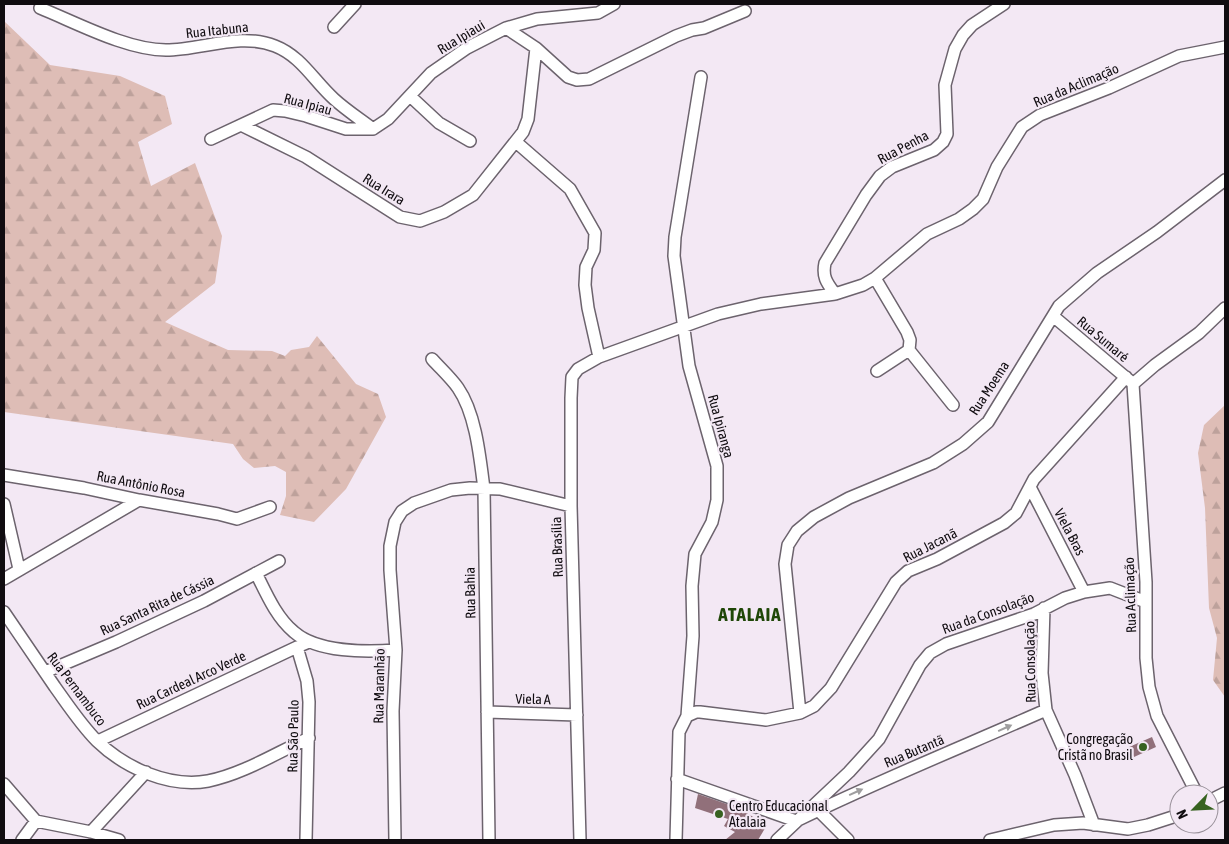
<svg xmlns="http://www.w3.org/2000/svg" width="1229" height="844" font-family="'Asap Condensed',sans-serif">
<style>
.forest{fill:url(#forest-firs)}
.building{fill:#91707a}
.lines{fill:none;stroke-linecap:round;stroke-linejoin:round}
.minor-casing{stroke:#6c636d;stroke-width:14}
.minor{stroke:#fff;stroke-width:11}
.oneway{fill:#9f9e9f}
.poi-dot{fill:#376220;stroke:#f3e8f4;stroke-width:2}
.labels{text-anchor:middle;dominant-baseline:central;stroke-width:4.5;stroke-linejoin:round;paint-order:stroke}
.street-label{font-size:14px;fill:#100c10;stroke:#f3e8f4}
.poi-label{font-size:14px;fill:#100c10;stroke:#f3e8f4;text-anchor:end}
.district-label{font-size:19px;font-weight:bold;letter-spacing:1px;fill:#1f4607;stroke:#f3e8f4}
</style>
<defs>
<pattern id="forest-firs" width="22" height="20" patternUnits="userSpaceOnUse" patternTransform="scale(1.25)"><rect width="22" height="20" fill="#debdb6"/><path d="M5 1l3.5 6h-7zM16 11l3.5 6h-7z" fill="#bda19b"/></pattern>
</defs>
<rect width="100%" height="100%" fill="#f3e8f4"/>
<path class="forest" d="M4 21 50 65 120 76 165 96 172 124 138 142 151 186 195 163 222 236 215 283 165 322 228 350 272 351 285 356 291 350 309 347 317 336 356 384 378 394 386 417 346 489 314 522 280 515 286 496V472L275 466 254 468 243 459 233 444 4 412Z
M1225 405V697L1213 680 1217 638 1209 608 1205 508 1198 453 1204 425Z"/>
<path class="building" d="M1152 737 1156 747 1134 757 1129 747Z
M698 794 738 808 767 825 758 840H725L735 832 724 826 728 819 695 808Z"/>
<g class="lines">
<g class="minor-casing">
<path id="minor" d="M40 8C77 23 127 50 166 50 202 50 240 32 275 46 301 56 314 81 334 99 346 110 360 119 373 129
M334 27 355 4
M506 28 536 48 568 77 577 80 589 79 676 36 692 30 704 28 745 11
M410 96 439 123 470 141
M243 126 306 157 400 217 420 221 444 212 473 195 523 132 528 119 536 48
M373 129 388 119 431 73 467 48 506 28 537 19 598 13 614 4
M211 139 273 110 285 111 306 116 346 129H373
M516 142 570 189 595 233 594 250 586 267 585 285 588 308 599 357
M875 278 907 332 910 340 909 350 953 405
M835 294C827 283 822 277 825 263L866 195 880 176 892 167 934 150 943 142 947 134 945 85 955 49 963 35 972 25 1004 4
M1053 316 1130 381
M432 359C441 369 451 378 458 388 476 414 480 458 484 489L489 840
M877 371 909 350
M1133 384 1146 582V658L1149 687 1157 716 1197 794
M1133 384 1155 365 1199 333 1225 308
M4 475 84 488 139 500 218 514 237 519 270 507
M1030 487 1084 592
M4 504 19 569
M256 573C266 593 276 617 294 632 318 653 365 652 396 650
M4 579 139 500
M1044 608 1042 673 1046 710 1075 775 1094 825
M4 612C21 637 38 662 55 687 68 705 81 725 97 741 125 768 169 788 208 781 243 774 276 753 309 738
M45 672 116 642 204 601 279 561
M487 712 577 715
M800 713 785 564 788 545 797 531 814 517 849 498 933 463 963 444 988 422 1059 306 1097 273 1157 232 1225 180
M687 716 696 712H700L766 720 800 713 814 706 831 688 896 582 908 571 937 559 1004 523 1016 513 1034 479 1126 377
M98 741 297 647
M677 779 796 821C878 781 962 747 1046 710
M4 784 36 821 91 832 119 840
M1209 801 1225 793
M818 810 848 840
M91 832 146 772
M22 840 36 821
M306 840 309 702 307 681 297 647 309 642
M395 840 393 711 396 650 390 570V546L395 522 402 511 414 503 451 490 470 488 500 489 571 506
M580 840 571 506V398L572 377 578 369 599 357 718 314 761 304 835 294 863 285 875 278 927 234 959 219 973 209 983 199 997 167 1022 127 1040 115 1109 88 1179 56 1225 47
M676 840 679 732 687 716 693 636 692 586 695 554 712 522 717 500V466L689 366 674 256 675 237 701 77
M777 840 849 772 879 739 920 665 930 653 946 644 1034 614 1065 598 1084 592 1110 588 1146 602
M990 840 1054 825 1083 823 1128 829 1148 825 1179 815"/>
</g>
<use href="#minor" class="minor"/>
</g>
<defs><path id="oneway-solid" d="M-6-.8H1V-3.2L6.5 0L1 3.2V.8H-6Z" transform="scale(1.25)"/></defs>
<g class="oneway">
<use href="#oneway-solid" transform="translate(1005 728) rotate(-24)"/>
<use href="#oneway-solid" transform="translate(856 792) rotate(-24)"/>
</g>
<g class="poi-dot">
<circle cx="1143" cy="747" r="5"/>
<circle cx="719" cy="814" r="5"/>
</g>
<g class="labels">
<g class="street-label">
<text transform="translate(217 30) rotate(-6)">Rua Itabuna</text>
<text transform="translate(461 37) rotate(-31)">Rua Ipiaui</text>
<text transform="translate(1076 85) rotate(-23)">Rua da Aclimação</text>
<text transform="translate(308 104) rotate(15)">Rua Ipiau</text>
<text transform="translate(903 147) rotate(-28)">Rua Penha</text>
<text transform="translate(384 189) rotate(32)">Rua Irara</text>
<text transform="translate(1103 339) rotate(40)">Rua Sumaré</text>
<text transform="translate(989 388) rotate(-57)">Rua Moema</text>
<text transform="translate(721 426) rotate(75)">Rua Ipiranga</text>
<text transform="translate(141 484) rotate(11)">Rua Antônio Rosa</text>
<text transform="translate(1070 532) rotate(62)">Viela Bras</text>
<text transform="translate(930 545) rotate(-27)">Rua Jacanã</text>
<text transform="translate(557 547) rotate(-92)">Rua Brasília</text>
<text transform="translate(470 593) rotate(-91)">Rua Bahia</text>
<text transform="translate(1130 595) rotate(-92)">Rua Aclimação</text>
<text transform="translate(157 605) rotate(-25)">Rua Santa Rita de Cássia</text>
<text transform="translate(988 613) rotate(-20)">Rua da Consolação</text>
<text transform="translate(1030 662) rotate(-91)">Rua Consolação</text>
<text transform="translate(191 680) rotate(-25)">Rua Cardeal Arco Verde</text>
<text transform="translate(379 686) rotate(-89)">Rua Maranhão</text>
<text transform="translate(77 689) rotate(53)">Rua Pernambuco</text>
<text transform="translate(533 699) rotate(1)">Viela A</text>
<text transform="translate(293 736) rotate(-89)">Rua São Paulo</text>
<text transform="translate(914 751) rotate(-23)">Rua Butantã</text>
</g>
<g class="poi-label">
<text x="1133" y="739">Congregação<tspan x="1133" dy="16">Cristã no Brasil</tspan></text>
<text x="729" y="806" text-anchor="start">Centro Educacional<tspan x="729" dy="16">Atalaia</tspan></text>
</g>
<g class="district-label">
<text x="750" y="614">ATALAIA</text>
</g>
</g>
<rect width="1229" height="844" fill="none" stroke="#100c10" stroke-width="10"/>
<g transform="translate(1194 809) rotate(246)"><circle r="24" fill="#f3e8f4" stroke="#989099"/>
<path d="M0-4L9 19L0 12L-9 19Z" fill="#376220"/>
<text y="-8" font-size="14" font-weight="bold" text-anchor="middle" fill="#100c10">N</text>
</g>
</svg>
